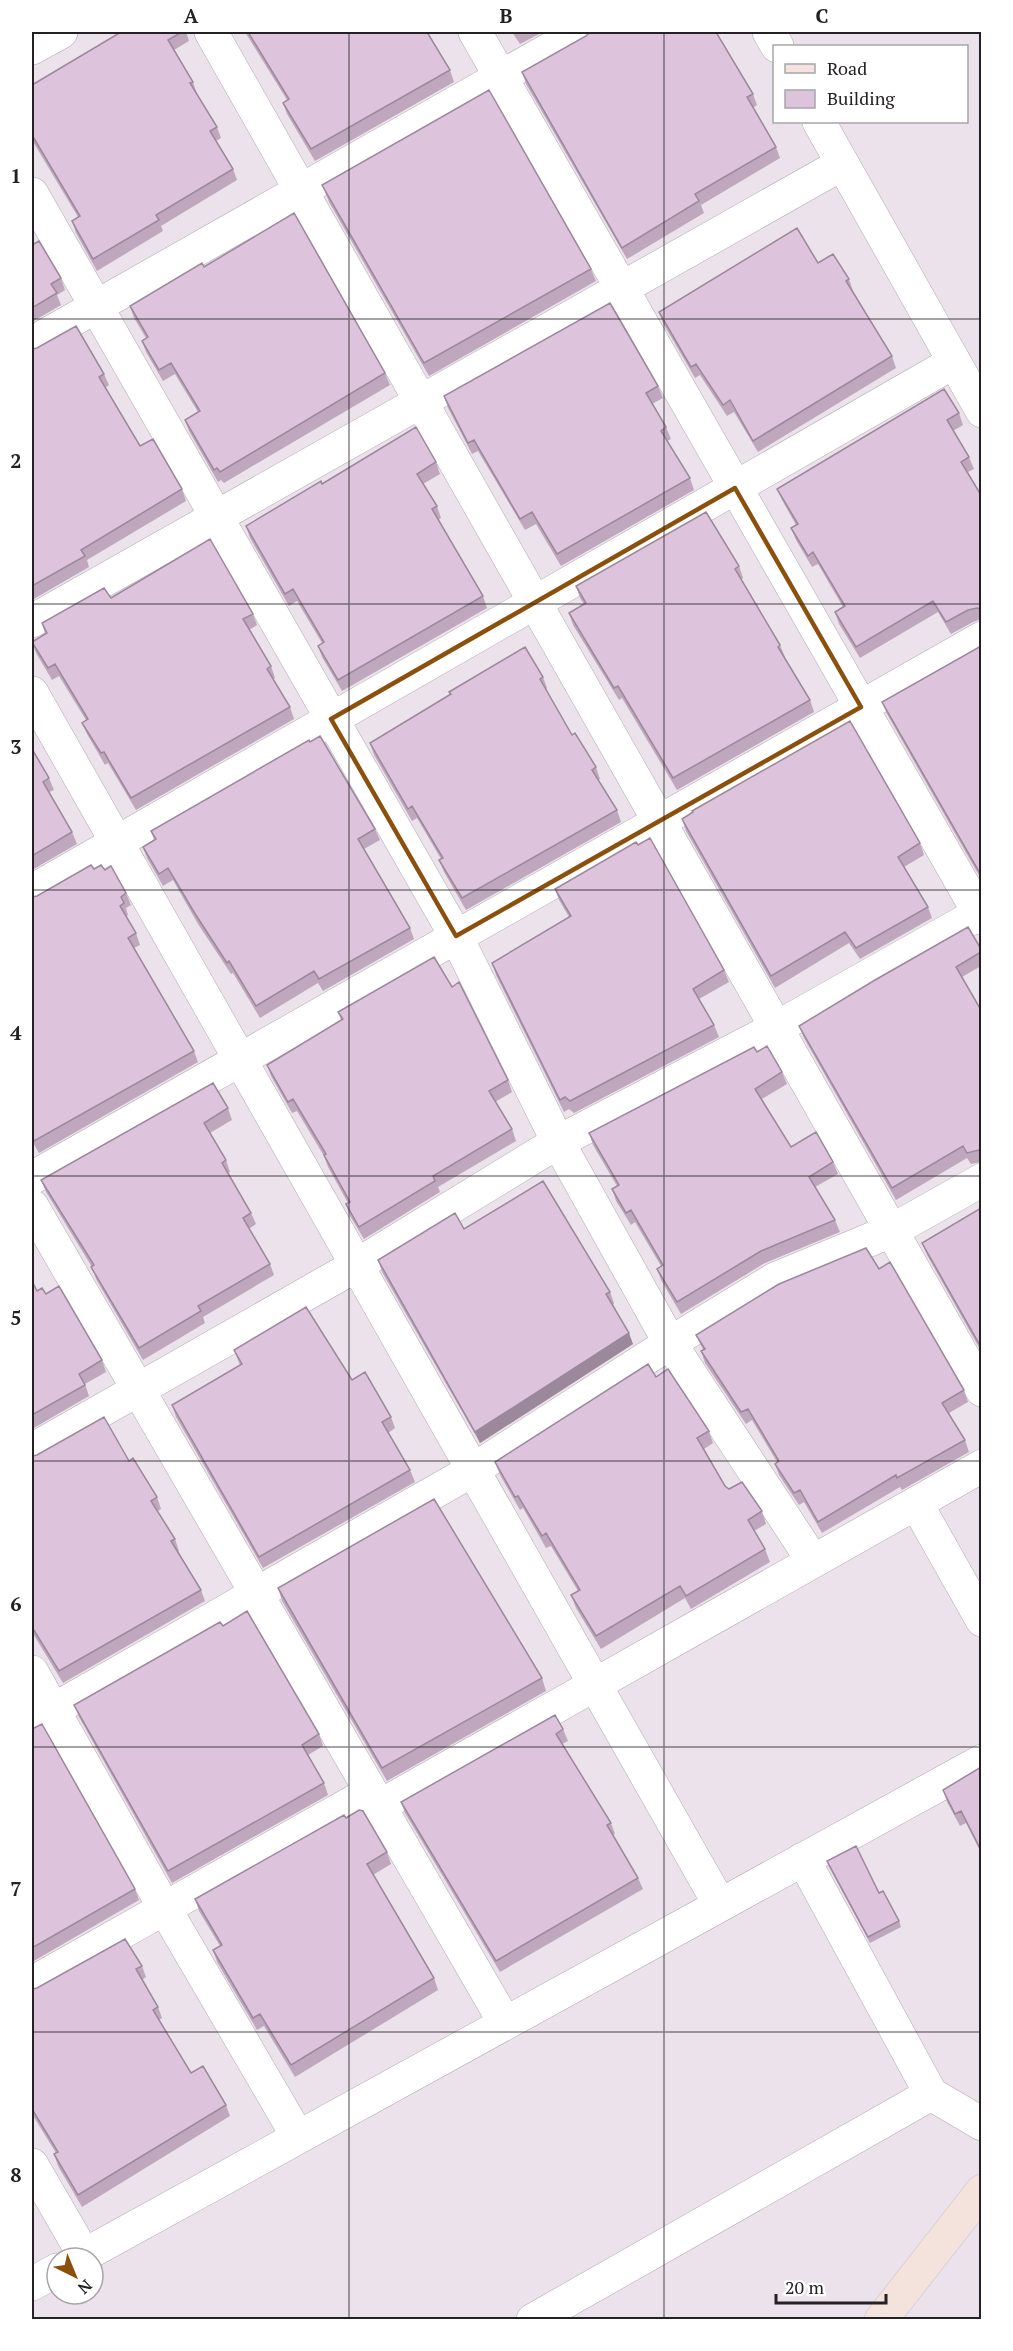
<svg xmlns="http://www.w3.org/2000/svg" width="1013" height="2351" font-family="'PT Serif',serif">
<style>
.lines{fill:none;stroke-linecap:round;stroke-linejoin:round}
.minor-casing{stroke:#b3a9b2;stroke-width:34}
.major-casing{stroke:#c6c5c6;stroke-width:34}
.minor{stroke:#fff;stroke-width:33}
.major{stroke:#f4e2dc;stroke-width:33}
.wall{fill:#bfa8bd}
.shaded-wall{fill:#9b889a}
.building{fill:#dec3dc;stroke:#9b889a;stroke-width:1.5}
.marked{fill:none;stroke:#8c500d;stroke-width:4.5;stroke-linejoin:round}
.grid{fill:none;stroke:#242024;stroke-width:1.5;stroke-opacity:0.55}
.neatline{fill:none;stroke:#242024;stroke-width:2}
.grid-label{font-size:20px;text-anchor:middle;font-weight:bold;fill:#242024}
</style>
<rect width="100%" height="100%" fill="#ece2eb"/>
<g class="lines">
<g class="minor-casing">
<path id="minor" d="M211 32 982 1390
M475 32 982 918
M769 32 777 46
M32 48 61 32
M819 122 982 411
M32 194 456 936 558 1142 670 1343 813 1561
M32 343 580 32
M32 621 842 164
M32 693 720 1905
M32 891 954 362
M32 1178 982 638
M32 1206 505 2023
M32 1450 357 1265 558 1142 776 1028 982 912
M916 1503 982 1620
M32 1672 165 1909 298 2137
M32 1722 473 1470 670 1343 775 1279 891 1231 982 1180
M803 1859 931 2094
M32 1983 355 1801 380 1806 982 1466
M32 2165 84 2255
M79 2258 982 1761
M32 2284 57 2270
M533 2320 931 2094 982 2124"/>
</g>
<g class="major-casing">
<path id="major" d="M881 2320 982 2191"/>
</g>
<use href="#minor" class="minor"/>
<use href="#major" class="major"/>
</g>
<path class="wall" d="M121 32H186L189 41 174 50 193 82 197 94 217 127 221 138 216 141 233 169 237 180 161 226 163 231 97 271 76 233 72 221 78 217 32 140V85Z
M245 32H427L450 70 454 82 315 161 287 114 283 103 287 100Z
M512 32H543L520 44Z
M586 36 753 94 757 105 753 108 776 147 780 158 701 205 704 213 627 259 526 84 522 72Z
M322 185 591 269 596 281 429 376 329 202Z
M32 245 61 278 65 290 57 295 61 305 32 322Z
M818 263 849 279 853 291 892 356 896 368 758 452 734 412 727 416 700 375 695 378 663 323 659 312Z
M204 267 385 373 390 385 224 483 221 480 218 482 189 431 185 420 198 412 175 374 163 381 146 352 142 341 146 338 134 318 130 306Z
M32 349 104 374 109 385 105 388 140 446 182 489 186 501 87 560 89 567 32 600Z
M658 386 663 398 652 404 666 427 671 439 667 441 690 478 694 490 561 566 536 524 525 530 478 451 472 454 448 408 444 396Z
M959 413 963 425 953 431 969 457 974 469 968 472 981 495V619L973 622 951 634 938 612 860 658 839 624 835 612 843 607 818 564 812 567 796 540 791 528 796 525 782 500 777 489Z
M436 462 440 474 423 484 437 506 441 518 438 520 483 596 487 608 342 691 322 657 318 646 322 643 297 601 289 606 250 538 246 526 322 484Z
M739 566 743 578 741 579 780 645 785 657H784L810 700 814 712 677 790 622 698 619 700 573 625 569 613 584 604 580 598 576 586Z
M111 598 253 614 257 625 249 630 271 666 275 678 273 679 290 707 294 719 136 810 108 763 105 765 87 734 82 723 86 720 59 676 52 680 36 653 32 642 45 634 42 623Z
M981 646V879L887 714 882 702Z
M543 677 547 688 546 689 572 735 596 767 600 779 598 780 617 810 621 822 466 910 444 872 439 860 441 859 417 818 412 821 374 755 370 743 450 695 449 692Z
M32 749 49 778 54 790 49 792 72 832 77 844 32 870Z
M682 819 920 843 924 855 904 867 928 907 932 918 860 959 849 943 775 988 686 831Z
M375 829 380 840 364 849 410 928 414 939 323 991 318 983 260 1018 233 973 231 974 198 924 173 880 163 886 147 858 143 847 154 840 151 831Z
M94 869 105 870 126 893 131 905 126 908 128 915 126 916 136 933 140 945 134 948 194 1051 198 1062 39 1153 32 1141V897L37 896Z
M555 889 724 970 729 982 699 999 714 1025 719 1037 574 1113 569 1109 564 1112 496 975 492 963 569 917 559 900Z
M981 949V966L962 977 981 1010V1162L971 1164 967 1158 896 1200 804 1038 799 1026Z
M338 1012 508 1080 512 1092 495 1102 512 1129 516 1141 438 1187 440 1192 364 1239 350 1216 346 1204 348 1203 328 1167 324 1156 297 1111 292 1113 271 1076 267 1065 341 1020Z
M757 1052 782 1072 787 1084 762 1099 791 1147 833 1162 838 1174 815 1187 835 1220 840 1232 765 1263 681 1314 661 1280 657 1269 661 1266 635 1222 631 1225 616 1201 612 1189 617 1186 593 1145 589 1133Z
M228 1108 232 1120 210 1133 226 1160 230 1172 228 1173 251 1213 256 1224 249 1229 270 1264 274 1275 203 1317 205 1323 143 1360 96 1279 92 1267 46 1192 41 1180Z
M981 1208V1351L927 1255 922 1243Z
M464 1229 610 1292 614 1303 613 1305 633 1344 480 1443 382 1272 378 1260Z
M879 1269 964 1390 968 1402 949 1413 965 1440 969 1452 902 1490 900 1487 822 1533 804 1502 799 1505 779 1475 775 1464 777 1462 752 1420 746 1424 705 1363 701 1351 703 1350 696 1335Z
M32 1281 37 1291 46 1294 102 1360 106 1372 85 1384 89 1396 32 1429Z
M234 1350 352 1380 391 1417 395 1428 388 1433 410 1470 415 1482 263 1568 176 1417 172 1405 240 1365Z
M656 1377 709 1431 713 1443 704 1449 725 1486 729 1489 762 1511 766 1524 754 1531 765 1549 770 1562 691 1609 685 1598 601 1649 576 1608 571 1595 578 1591 551 1546 546 1548 523 1508 520 1510 500 1475 495 1462Z
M32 1456 129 1461 157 1497 161 1509 158 1511 175 1539 179 1551H178L201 1590 205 1601 63 1683 32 1632Z
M278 1588 542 1678 546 1691 387 1781 282 1601Z
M223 1626 319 1734 323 1746 308 1755 324 1783 328 1795 172 1883 79 1717 74 1705Z
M32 1729 135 1889 139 1900 32 1962Z
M563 1729 568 1741 562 1744 611 1823 615 1834 613 1835 638 1878 643 1889 500 1972 405 1813 401 1802Z
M981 1767V1853L966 1823 960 1826 947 1802 943 1790Z
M346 1818 387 1852 391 1864 373 1875 434 1978 438 1990 295 2077 264 2026 257 2030 217 1962 213 1950 220 1946 199 1911 195 1899Z
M827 1861 899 1921 901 1927 870 1943 829 1867Z
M142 1966 146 1977 142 1980 158 2007 162 2018 159 2020 191 2073 226 2105 230 2116 82 2207 58 2166 54 2154 56 2153 32 2114V1989Z"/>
<path class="shaded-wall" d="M629 1333 633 1344 480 1443 475 1432Z"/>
<path class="building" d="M121 32H182L168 40 193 82 190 83 217 127 210 131 233 169 156 215 159 220 93 259 72 221 80 216 32 135V85Z
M248 32H427L450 70 311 149 283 103 289 99Z
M590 32H716L753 94 747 97 776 147 695 194 699 201 622 248 522 72 586 36Z
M489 90 591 269 424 363 322 185Z
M294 213 385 373 220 472 217 468 214 470 185 420 200 411 171 363 159 370 142 341 148 337 130 306 202 263 204 267Z
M797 228 818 263 833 254 849 279 846 281 892 356 753 441 730 400 723 405 696 364 691 367 659 312Z
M39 241 61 278 51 284 57 293 32 308V245Z
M610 303 658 386 646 393 666 427 661 431 690 478 557 554 532 512 520 519 474 440 468 443 444 396Z
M76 326 104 374 99 377 140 446 153 439 182 489 81 550 85 556 32 586V349L37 348Z
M944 389 959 413 947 420 969 457 961 462 981 495V609L977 608 968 610 946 622 933 601 856 647 835 612 845 606 813 552 808 556 791 528 798 524 777 489Z
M416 427 436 462 417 474 437 506 432 509 483 596 338 680 318 646 324 642 293 589 285 594 246 526 321 481 322 484Z
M706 512 739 566 735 569 780 645 778 647 810 700 673 778 618 686 614 688 569 613 586 603 576 586Z
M210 539 253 614 243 619 271 666 267 669 290 707 131 798 104 752 101 753 82 723 88 719 55 664 48 668 32 642 47 633 42 623 104 588 111 598Z
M981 646V875L882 702Z
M525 647 543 677 540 679 572 735 575 733 596 767 592 770 617 810 462 898 439 860 443 858 412 806 408 809 370 743 451 694 449 692Z
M850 721 920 843 898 857 928 907 856 948 845 932 771 976 682 819 693 812 692 811Z
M320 736 375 829 358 839 410 928 319 979 314 971 256 1006 229 961 227 963 194 912 168 868 159 874 143 847 156 839 151 831 309 740 310 742Z
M32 749 49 778 43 782 72 832 32 856Z
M650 838 724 970 693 989 714 1025 570 1101 565 1097 560 1100 492 963 571 916 555 889 636 842 638 845Z
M91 865 94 869 101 865 105 870 111 866 126 893 121 897 124 903 120 906 136 933 128 938 194 1051 34 1141 32 1136V897L37 896Z
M968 927 981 949V952L956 967 981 1010V1150H979L967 1153 963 1146 892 1188 799 1026 875 980Z
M434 957 452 987 459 982 508 1080 489 1091 512 1129 433 1176 435 1181 359 1227 346 1204 350 1202 324 1155 326 1154 293 1099 288 1102 267 1065 343 1019 338 1012Z
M767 1046 782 1072 755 1089 791 1147 816 1132 833 1162 809 1177 835 1220 761 1251 677 1302 657 1269 663 1265 631 1210 626 1213 612 1189 619 1185 589 1133 754 1047 757 1052Z
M213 1083 228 1108 204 1123 226 1160 222 1163 251 1213 243 1218 270 1264 198 1306 201 1311 139 1348 91 1267 94 1265 41 1180Z
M543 1181 610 1292 606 1294 629 1333 475 1432 378 1260 455 1213 464 1229Z
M981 1208V1347L922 1243Z
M866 1248 879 1269 890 1262 964 1390 942 1403 965 1440 897 1478 896 1475 818 1522 800 1490 794 1493 775 1464 779 1461 748 1409 741 1412 701 1351 705 1349 696 1335 779 1284Z
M32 1281 37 1291 42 1288 46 1294 59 1286 102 1360 79 1374 85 1385 32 1415Z
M306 1307 352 1380 365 1372 391 1417 382 1422 410 1470 259 1557 172 1405 242 1364 234 1350Z
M648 1364 656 1377 668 1369 709 1431 697 1438 725 1486 729 1489 742 1482 762 1511 748 1520 765 1549 686 1596 680 1586 596 1636 571 1595 580 1590 546 1533 542 1536 518 1496 515 1497 495 1462Z
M104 1417 129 1461 133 1458 157 1497 151 1501 175 1539 171 1541 201 1590 59 1671 32 1627V1456L37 1455Z
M434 1499 542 1678 382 1768 278 1588Z
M247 1611 319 1734 302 1745 324 1783 168 1871 74 1705 220 1622 223 1626Z
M555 1715 563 1729 556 1734 611 1823 607 1825 638 1878 496 1961 401 1802Z
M42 1724 135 1889 32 1948V1729Z
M981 1767V1850L961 1811 955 1814 943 1790Z
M359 1810 363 1811 387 1852 367 1864 434 1978 291 2065 260 2014 253 2018 213 1950 222 1945 195 1899 344 1815 346 1818Z
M856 1846 879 1893 883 1891 899 1921 868 1937 827 1861Z
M125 1939 142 1966 136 1969 158 2007 153 2010 191 2073 203 2066 226 2105 78 2195 54 2154 58 2152 32 2109V1989L37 1988Z"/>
<path class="marked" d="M735 488 861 707 456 936 331 719Z"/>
<path class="grid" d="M349 32V2320M664 32V2320M32 319H982M32 604H982M32 890H982M32 1176H982M32 1461H982M32 1747H982M32 2032H982"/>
<rect width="1013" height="2351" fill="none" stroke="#ffffff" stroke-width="66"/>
<rect x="773" y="45" width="195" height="78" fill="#ffffff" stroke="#a7a6a7" stroke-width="1.5"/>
<rect x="785" y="64" width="30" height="9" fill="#f4e2dc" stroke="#a7a6a7" stroke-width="1.5"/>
<text x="827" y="75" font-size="18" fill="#242024">Road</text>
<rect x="785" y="90" width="30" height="18" fill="#dec3dc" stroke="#a7a6a7" stroke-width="1.5"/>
<text x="827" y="105" font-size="18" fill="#242024">Building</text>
<g transform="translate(75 2276) rotate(137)"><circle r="28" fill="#ffffff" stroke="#a7a6a7" stroke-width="1.5"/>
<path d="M0-4.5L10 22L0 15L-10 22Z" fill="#8c500d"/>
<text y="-9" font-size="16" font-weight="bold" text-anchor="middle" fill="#242024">N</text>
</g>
<path d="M776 2294v9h110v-9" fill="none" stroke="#242024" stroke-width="3"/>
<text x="785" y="2294" font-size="18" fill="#242024" stroke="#ffffff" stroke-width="4.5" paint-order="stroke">20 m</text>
<rect x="33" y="33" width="947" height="2285" class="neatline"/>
<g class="grid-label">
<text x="191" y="23">A</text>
<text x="506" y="23">B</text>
<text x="822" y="23">C</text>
<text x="16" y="183">1</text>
<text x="16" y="468">2</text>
<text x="16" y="754">3</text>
<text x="16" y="1040">4</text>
<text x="16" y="1325">5</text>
<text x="16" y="1611">6</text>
<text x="16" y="1896">7</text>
<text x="16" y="2182">8</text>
</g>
</svg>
